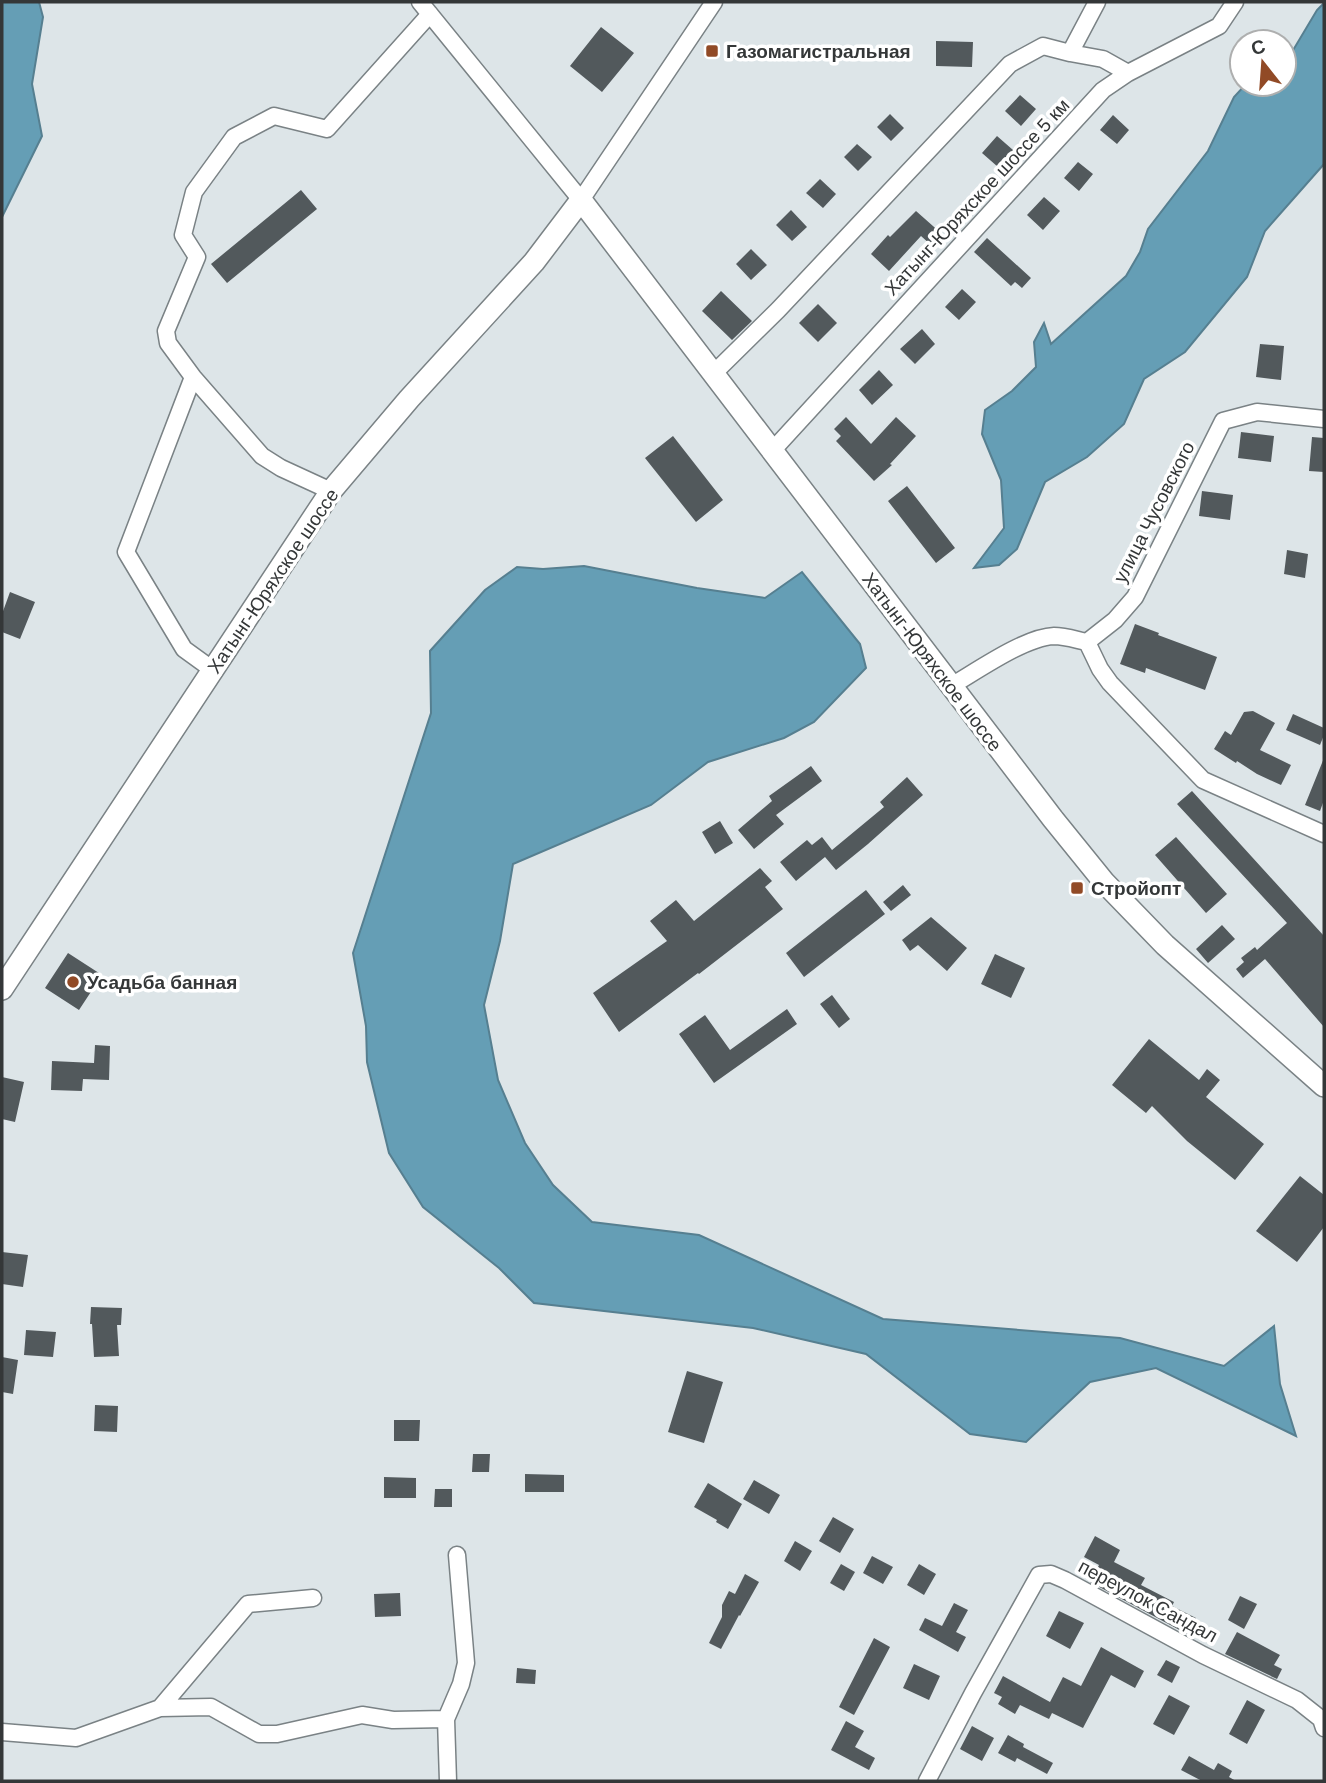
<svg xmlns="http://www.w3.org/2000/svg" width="1326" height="1783" font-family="Arial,sans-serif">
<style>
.water{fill:#659eb5;stroke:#567f90;stroke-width:2}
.building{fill:#52595c}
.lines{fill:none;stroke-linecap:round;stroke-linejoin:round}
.minor-casing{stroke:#7a8285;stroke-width:19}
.major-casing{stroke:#7a8285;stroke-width:24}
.minor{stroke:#fff;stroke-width:16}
.major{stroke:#fff;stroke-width:21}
.poi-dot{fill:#914a26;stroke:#fff;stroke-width:2.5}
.labels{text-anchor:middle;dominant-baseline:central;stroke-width:7;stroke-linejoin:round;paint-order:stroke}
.poi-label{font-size:19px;font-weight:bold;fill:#343738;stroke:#fff;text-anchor:start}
.street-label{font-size:19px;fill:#343738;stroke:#fff}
</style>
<rect width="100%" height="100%" fill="#dde5e8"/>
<path class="water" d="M2 2H39L43 17 32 84 42 136 2 217Z
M1324 3V164L1265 231 1247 277 1185 352 1144 379 1124 424 1087 457 1045 482 1017 549 999 565 974 568 1004 528 1001 480 982 434 985 410 1012 391 1036 367 1034 342 1044 323 1051 344 1126 276 1140 252 1148 229 1208 151 1234 97 1246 84H1284V55L1292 52 1317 10Z
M584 566 697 588 765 598 802 572 860 644 866 668 814 722 784 738 708 762 651 805 513 864 500 941 484 1005 498 1080 525 1143 553 1185 592 1222 699 1235 883 1319 1120 1338 1224 1366 1274 1326 1280 1384 1296 1436 1156 1368 1090 1382 1026 1442 970 1434 866 1354 753 1328 534 1303 499 1268 423 1207 389 1153 367 1062 366 1026 353 953 431 713 430 651 485 590 517 567 543 569Z"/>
<path class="building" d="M601 27 634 53 602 92 570 66Z
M936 41 973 42 972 67 936 66Z
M1020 95 1036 109 1021 126 1005 111Z
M890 114 904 128 891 141 877 127Z
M1113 115 1129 130 1117 144 1100 130Z
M997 136 1013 150 998 167 982 153Z
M857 144 872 157 858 171 844 157Z
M1078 162 1093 174 1079 191 1064 178Z
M820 179 836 194 823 208 806 193Z
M301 190 317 209 227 283 211 264Z
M1044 197 1060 211 1043 230 1027 215Z
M791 210 807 227 792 241 776 225Z
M916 211 942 234 931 245 921 236 889 271 871 254 888 235 890 237Z
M987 238 1031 278 1022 288 1015 282 1011 286 974 252Z
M751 249 767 265 751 280 736 264Z
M962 289 976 302 959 320 945 307Z
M721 291 752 321 732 340 702 311Z
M818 304 837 323 818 342 799 323Z
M922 329 935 344 915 364 900 349Z
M1260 344 1284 346 1281 380 1256 377Z
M879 370 893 385 872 405 859 390Z
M846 417 871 444 896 417 916 436 890 464 892 465 874 481 836 441 841 436 834 429Z
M1241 432 1274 436 1271 462 1238 458Z
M673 436 723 500 696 522 645 458Z
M1312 437 1324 438V472L1309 471Z
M907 486 955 548 936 563 888 501Z
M1202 491 1233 495 1230 520 1199 516Z
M1287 550 1308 554 1305 578 1284 574Z
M10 592 35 602 20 639 2 632V614Z
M1135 624 1159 633 1158 635 1217 657 1205 690 1146 668 1145 673 1120 664Z
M1253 711 1275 723 1260 750 1291 765 1281 785 1257 774 1237 761 1236 763 1214 749 1225 731 1231 735 1244 712Z
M1293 714 1324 728V735L1320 745 1286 730Z
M1324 758V800L1320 811 1305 805Z
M811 766 822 781 776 815 784 824 754 849 738 830 772 801 769 796Z
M907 777 923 795 868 844 836 870 825 857 796 881 780 862 807 840 812 845 822 837 832 850 884 807 880 802Z
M1192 791 1324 936V1027L1265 959 1243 978 1236 969 1244 962 1241 958 1255 947 1257 950 1287 923 1177 804Z
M720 821 733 843 715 854 702 832Z
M1176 837 1227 894 1206 913 1155 855Z
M760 868 772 881 765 887 783 909 699 974 698 973 619 1032 593 993 667 941 650 921 676 900 694 921Z
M903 885 911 895 891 911 883 902Z
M866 890 885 914 804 977 786 953Z
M931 917 967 948 947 971 918 945 910 951 902 940Z
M1222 925 1235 939 1208 963 1196 949Z
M68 953 102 975 79 1010 45 988Z
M995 954 1025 968 1011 998 981 984Z
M832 995 850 1019 839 1028 820 1004Z
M787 1009 797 1024 714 1083 679 1034 705 1015 730 1050Z
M1149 1039 1199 1080 1207 1069 1220 1080 1206 1097 1264 1144 1235 1180 1187 1141 1152 1106 1146 1113 1112 1085Z
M95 1045 110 1046 109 1080 83 1079 82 1091 51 1090 52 1061 94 1063Z
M2 1077 24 1082 15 1122 2 1119Z
M1300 1176 1324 1195V1227L1297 1262 1256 1231Z
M2 1252 28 1255 23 1287 2 1284Z
M91 1307 122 1308 121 1325H117L119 1356 94 1357 92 1324H90Z
M26 1330 56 1332 53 1357 24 1355Z
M2 1357 18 1360 13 1394 2 1392Z
M687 1371 723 1382 704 1443 668 1432Z
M95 1405 118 1406 117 1432 94 1431Z
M394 1420H420L419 1441H394Z
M473 1454H490L489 1472H472Z
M525 1474 564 1475V1492H525Z
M384 1477 416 1478V1498H384Z
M754 1480 780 1495 769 1514 743 1499Z
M708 1483 742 1504 728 1529 716 1522 717 1520 694 1507Z
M435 1489H452V1507H434Z
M833 1517 854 1529 840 1553 819 1541Z
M1095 1536 1120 1550 1114 1562 1145 1578 1141 1585 1174 1602 1172 1606 1196 1618 1187 1634 1090 1582 1099 1565 1084 1557Z
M795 1541 812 1551 800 1571 784 1561Z
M872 1556 893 1567 883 1584 863 1573Z
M841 1564 855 1572 844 1591 830 1583Z
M919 1564 936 1574 924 1595 907 1585Z
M745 1574 759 1582 740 1616 739 1615 721 1649 709 1643 722 1617V1605L729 1591 735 1594Z
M400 1593 401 1616 375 1617 374 1594Z
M1240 1596 1257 1604 1244 1629 1228 1620Z
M954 1603 968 1610 956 1632 966 1637 958 1652 919 1630 925 1618 942 1626Z
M1059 1611 1084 1623 1070 1649 1046 1636Z
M1237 1632 1280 1655 1274 1665 1282 1669 1277 1679 1225 1654Z
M874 1638 890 1647 854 1715 839 1707Z
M1101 1647 1144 1671 1135 1688 1111 1675 1083 1728 1052 1713 1049 1719 1020 1705 1015 1714 998 1704 1002 1697 994 1693 1003 1676 1050 1702 1063 1677 1081 1686Z
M1166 1660 1180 1667 1172 1683 1157 1675Z
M914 1664 940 1676 929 1700 903 1688Z
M517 1668 536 1670 535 1684 516 1683Z
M1169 1695 1190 1706 1174 1735 1153 1724Z
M1247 1700 1265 1710 1247 1744 1229 1734Z
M846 1721 864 1731 855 1747 875 1758 869 1770 831 1750Z
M972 1726 994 1738 982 1761 960 1749Z
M1008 1735 1024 1744 1023 1747 1053 1763 1047 1774 1017 1758 1015 1762 998 1753Z
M1189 1756 1214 1770 1218 1763 1232 1771 1229 1777 1236 1781H1202L1181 1770Z"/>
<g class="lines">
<g class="minor-casing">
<path id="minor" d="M420 2 581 200 714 2
M1070 53 1103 59 1128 73
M713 374 778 310 1010 64 1043 46 1070 53 1097 2
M193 377 126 552 184 649 213 670
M772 451 1103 90 1128 73 1219 26 1235 2
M331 491 281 468 262 456 193 377 168 343 166 331 197 257 183 235 194 192 234 137 274 116 327 129 430 14
M1087 642 1100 669 1110 683 1203 780 1324 834
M951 686C977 671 1025 637 1054 636 1065 636 1077 640 1087 642L1115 620 1135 597 1223 421 1257 412 1324 419
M160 1708 248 1604 313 1598
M446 1719 448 1781
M2 1732 76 1738 160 1708 211 1707 259 1734H277L362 1715 393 1720 446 1719 461 1684 466 1663 457 1555
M927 1781 973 1693 1039 1575 1051 1574 1065 1580 1203 1655 1297 1700 1321 1719 1324 1728"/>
</g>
<g class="major-casing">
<path id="major" d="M2 989 331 491 409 399 534 262 581 200 1053 819 1104 882 1165 945 1324 1086"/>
</g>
<use href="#minor" class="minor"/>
<use href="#major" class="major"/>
</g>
<g class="poi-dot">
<rect x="705" y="44" width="14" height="14" rx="3.5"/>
<rect x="1070" y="881" width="14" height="14" rx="3.5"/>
<circle cx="73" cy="982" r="7"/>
</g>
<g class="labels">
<g class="poi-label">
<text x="726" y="51">Газомагистральная</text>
<text x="1091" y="888">Стройопт</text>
<text x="87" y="982">Усадьба банная</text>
</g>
<g class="street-label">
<text transform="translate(977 197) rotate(-47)">Хатынг-Юряхское шоссе 5 км</text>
<text transform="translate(1154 512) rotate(-63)">улица Чусовского</text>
<text transform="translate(273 581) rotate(-56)">Хатынг-Юряхское шоссе</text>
<text transform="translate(932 662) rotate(53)">Хатынг-Юряхское шоссе</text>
<text transform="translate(1148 1601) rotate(28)">переулок Сандал</text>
</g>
</g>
<rect width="1326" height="1783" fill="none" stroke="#343738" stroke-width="7"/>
<g transform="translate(1263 63) rotate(343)"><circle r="33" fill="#ffffff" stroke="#aeafaf" stroke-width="2"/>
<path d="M0-5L12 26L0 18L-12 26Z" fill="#914a26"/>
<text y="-10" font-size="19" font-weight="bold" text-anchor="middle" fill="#343738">С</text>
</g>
</svg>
